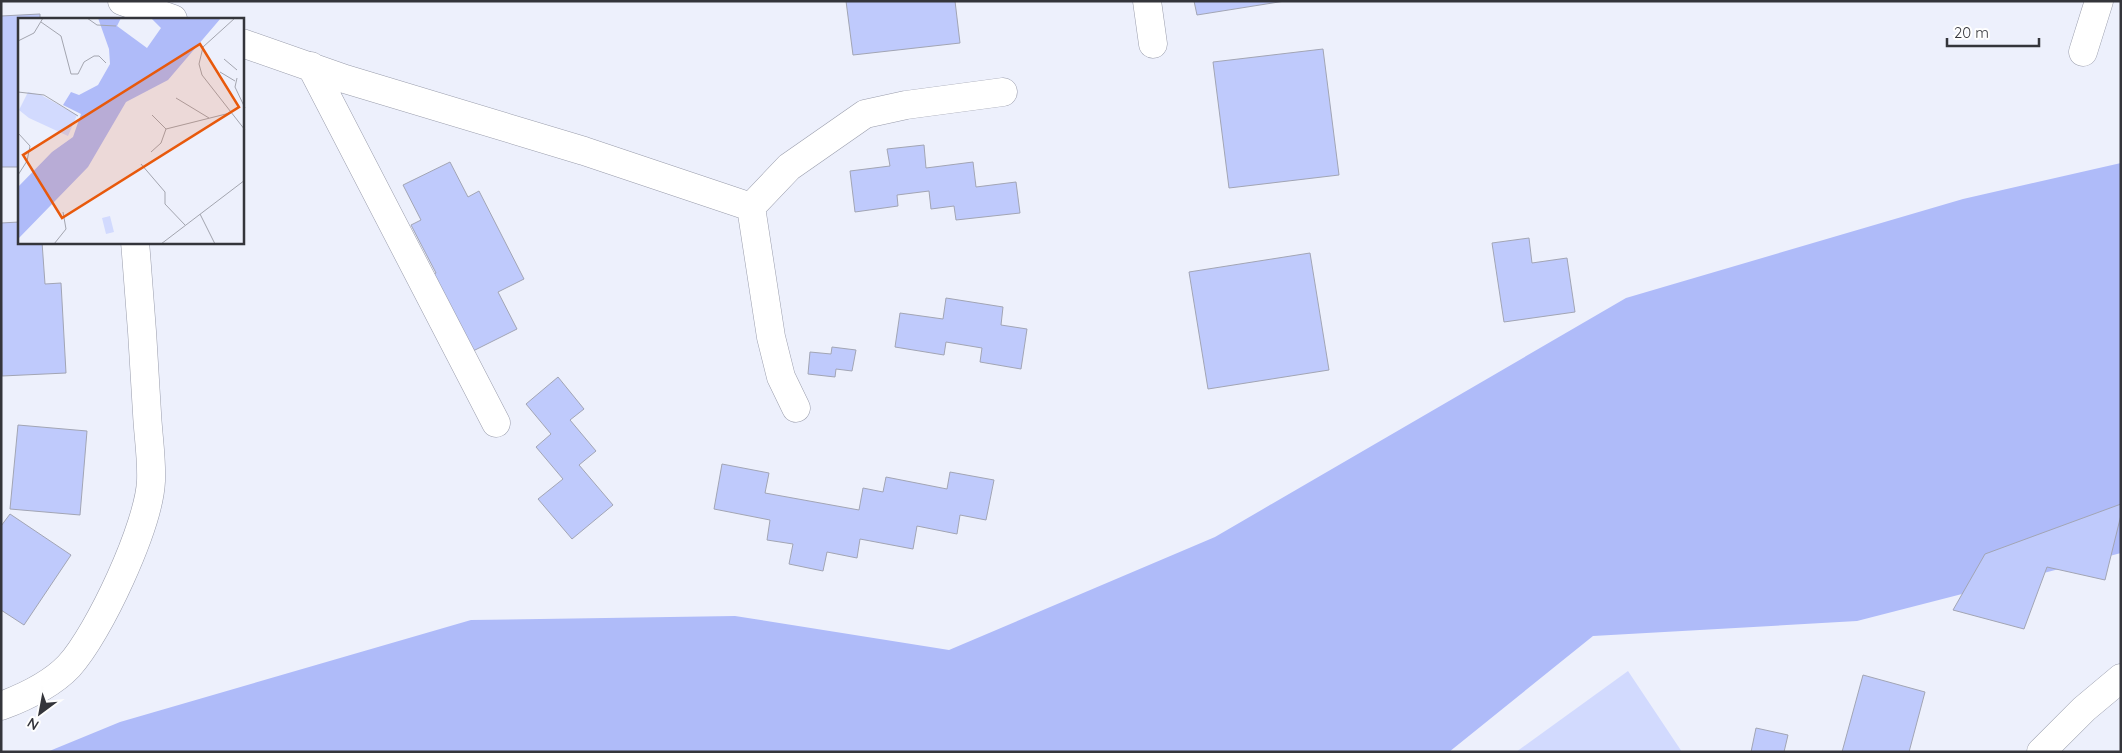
<svg xmlns="http://www.w3.org/2000/svg" width="2122" height="753" font-family="Quicksand,sans-serif">
<style>
.green{fill:#d2dafe}
.forest{fill:#afbbf9}
.building{fill:#bfcafc;stroke:#a2a5b4}
.lines{fill:none;stroke-linecap:round;stroke-linejoin:round}
.minor-casing{stroke:#999cab;stroke-width:29}
.minor{stroke:#fff;stroke-width:28}
.inset-road{fill:none;stroke:#a3a5af;stroke-width:1}
.view{fill:#e8590c;fill-opacity:0.15;stroke:#e8590c;stroke-width:2.5}
.inset-edge{fill:none;stroke:#34353b;stroke-width:2.5}
</style>
<rect width="100%" height="100%" fill="#edf0fc"/>
<path class="green" d="M1628 671 1682 752H1516Z"/>
<path class="forest" d="M2121 163V553L1857 621 1593 636 1449 752H47L120 722 471 620 735 616 949 650 1215 537 1626 298 1963 199Z"/>
<path class="building" d="M846 1H955L960 43 853 55Z
M1194 1H1285L1197 15Z
M40 14V19H19V167H1V16Z
M1323 49 1339 175 1229 188 1213 62Z
M924 145 926 168 973 162 976 187 1016 182 1020 213 956 220 954 206 931 209 929 191 897 195 898 206 855 212 850 171 890 166 887 149Z
M450 162 468 197 479 191 524 279 498 292 517 329 471 352 426 278 436 273 411 225 421 220 403 185Z
M19 222V242H42L45 284 61 283 66 373 2 376 1 223Z
M1529 238 1532 263 1567 258 1575 312 1504 322 1492 243Z
M1310 253 1329 370 1208 389 1189 272Z
M946 298 1003 307 1001 325 1027 329 1021 369 980 362 982 348 946 342 944 355 895 347 900 313 943 319Z
M832 347 856 350 852 371 836 369 835 377 808 374 810 352 831 354Z
M558 377 584 409 570 420 596 451 579 465 613 505 572 539 538 499 563 479 536 447 551 434 526 404Z
M18 425 87 431 80 515 10 509Z
M722 464 769 473 765 493 859 510 863 488 883 492 886 477 947 489 950 472 994 480 986 520 960 515 957 534 917 526 913 549 860 539 857 558 827 552 823 571 789 564 793 544 767 540 770 520 714 509Z
M2121 504V515L2105 580 2047 567 2024 629 1953 610 1985 554Z
M10 514 71 555 24 625 1 610V526Z
M1863 675 1925 692 1909 752H1842Z
M1756 728 1788 735 1784 752H1751Z"/>
<g class="lines">
<g class="minor-casing">
<path id="minor" d="M122 1 173 19
M1147 1 1153 44
M242 43 345 79 584 151 751 207 771 337 781 377 796 408
M2083 52 2099 1
M311 66 496 423
M751 207 789 167 865 114 906 105 1003 92
M1 706C25 697 51 685 69 666 99 633 149 526 151 481 152 458 148 435 147 413 144 356 140 299 135 242
M2041 752 2084 709 2121 678"/>
</g>
<use href="#minor" class="minor"/>
</g>
<g transform="translate(18 18)">
<rect width="226" height="226" fill="#edf0fc"/>
<path d="M10 74 23 77 59 97 50 118 11 100 1 92ZM92 198 96 214 88 216 84 200Z" fill="#d2dafe"/>
<path d="M80 0H103L99 8 129 30 143 10 133 0H203L150 62 108 84 70 149 0 221V169L34 134 55 119 63 96 45 87 53 74 61 77 80 67 92 46 91 31Z" fill="#afbbf9"/>
<path class="inset-road" d="M69 0 79 7 98 8M217 0 185 29 181 46 184 57 227 112M23 4 43 18 53 56H60L66 44 76 38H81L88 45M0 23 16 15 25 0M206 41 219 52M202 54 217 63M219 60 217 69 227 90M0 74 26 77 60 98M158 80 191 100M134 97 148 111 212 95M0 115 12 128 9 143 0 157M133 134 143 125 148 111M123 146 147 174V186L167 207M182 196 197 226M36 226 48 211 45 194M143 226 227 162"/>
<path class="view" d="M182 26 221 89 44 200 5 137Z"/>
<rect width="226" height="226" class="inset-edge"/>
</g>
<rect width="2122" height="753" fill="none" stroke="#34353b" stroke-width="5"/>
<g transform="translate(40 713) rotate(212)" stroke="#fefefe" stroke-width="4" paint-order="stroke">
<path d="M0-4L9 19L0 12L-9 19Z" fill="#34353b"/>
<text y="-8" font-size="14" font-weight="bold" text-anchor="middle" fill="#34353b">N</text>
</g>
<path d="M1947 38v8h92v-8" fill="none" stroke="#34353b" stroke-width="2.5"/>
<text x="1954" y="38" font-size="15" fill="#34353b" stroke="#fefefe" stroke-width="4" paint-order="stroke">20 m</text>
</svg>
